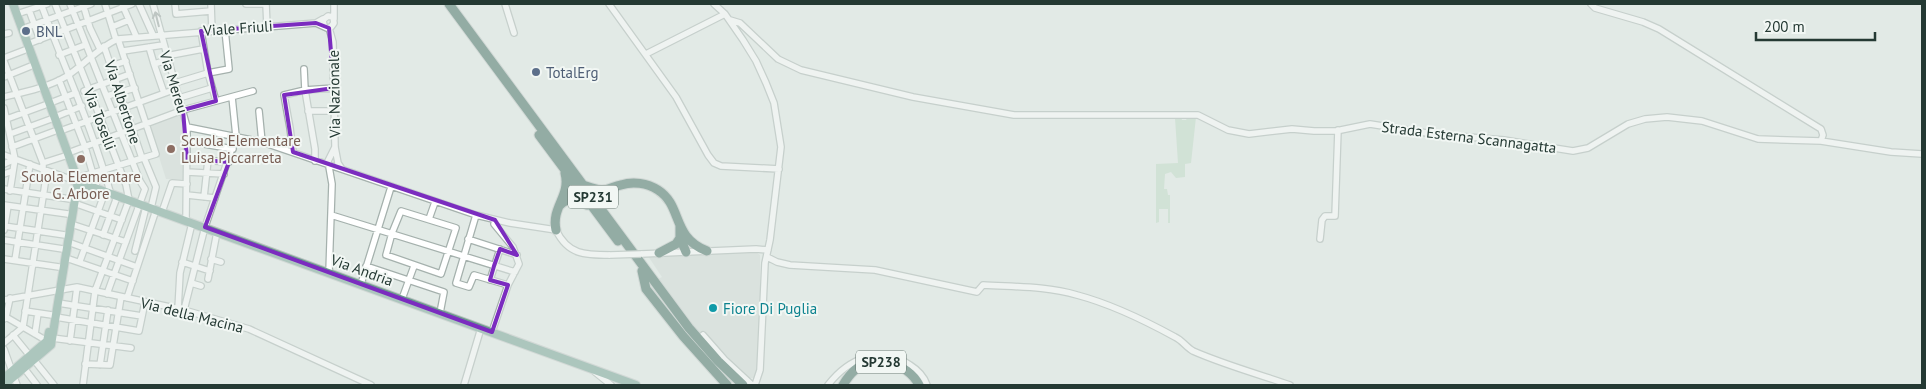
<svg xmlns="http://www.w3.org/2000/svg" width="1926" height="389" font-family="'PT Sans',sans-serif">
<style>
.built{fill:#d0dad5}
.green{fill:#bdd9c3}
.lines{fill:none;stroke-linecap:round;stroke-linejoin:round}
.minor-casing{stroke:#a5b1ad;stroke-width:8}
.major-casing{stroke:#bdc4c2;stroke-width:10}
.highway-casing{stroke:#bdc4c2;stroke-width:11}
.minor{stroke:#fff;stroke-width:5.5}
.major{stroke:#6b9b8d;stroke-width:8}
.highway{stroke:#336256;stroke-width:9}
.minor-bridge-casing{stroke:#a5b1ad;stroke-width:8;stroke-linecap:butt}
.minor-bridge{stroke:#fff;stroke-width:5.5}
.oneway{stroke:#929c99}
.marked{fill:none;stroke:#7b2cbf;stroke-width:4;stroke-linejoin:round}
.service-dot{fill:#5c6f8a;stroke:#f2f7f4;stroke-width:2}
.education-dot{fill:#8d6e63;stroke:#f2f7f4;stroke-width:2}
.culture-dot{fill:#0f9aa8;stroke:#f2f7f4;stroke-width:2}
.labels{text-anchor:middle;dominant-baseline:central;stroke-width:4;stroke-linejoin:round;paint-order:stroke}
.shield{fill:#f2f7f4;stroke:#62726d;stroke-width:1}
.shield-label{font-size:14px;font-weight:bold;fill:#243933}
.street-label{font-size:15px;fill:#243933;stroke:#f2f7f4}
.service-label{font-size:15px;fill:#4e5e75;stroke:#f2f7f4;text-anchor:start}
.education-label{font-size:15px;fill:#785e54;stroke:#f2f7f4;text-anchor:start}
.culture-label{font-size:15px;fill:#0d838f;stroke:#f2f7f4;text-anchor:start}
</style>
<rect width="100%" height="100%" fill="#e2eae6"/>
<path class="built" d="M181 113 186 129 185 179H166L149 125Z
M756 252 760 255V304L757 374 754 378H747L729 360 728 357 704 331 699 334 658 279 662 277 648 256Z"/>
<path class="green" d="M1181 117 1182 120H1186L1188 117H1196L1191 163 1185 164V177L1176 178 1171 172 1165 174 1164 189H1167L1168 195H1170V223H1168V209H1159V222L1156 223V164L1178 163 1175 118Z"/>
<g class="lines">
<g class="minor-casing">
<path id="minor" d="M41 4C64 67 93 129 111 195
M55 4 100 117 126 185 129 200 95 291 83 385
M70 4 140 181 145 189 107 294
M83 4 90 28 100 49
M105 4 116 40
M122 4 136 36
M139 4 153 35
M153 4 187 127 186 221
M175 4 176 14 211 11
M211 4 212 31
M246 4H263
M266 4 267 26
M505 4 514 33
M609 4 676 97 708 155 714 163 721 166 779 169
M714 4 725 14 743 40 756 61 766 83 774 103 781 147 770 240 765 263 760 370 755 385
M1591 4 1595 8 1643 22 1659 29 1821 129 1823 135 1821 141
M29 10 40 40
M17 14 47 4
M334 19V4
M730 20 740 23 778 59 801 70 913 97 1014 115H1198L1228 130 1249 134 1292 129 1314 131H1336L1370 124 1433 134 1504 140 1573 151 1588 148 1628 124 1645 119 1667 117 1702 121 1758 139 1821 141 1891 152 1922 154
M316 23 327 28 331 27 334 23 333 17 328 16 323 20 324 26
M112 27 129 20
M329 28 333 42 335 147 338 163 342 169
M22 29 91 4
M201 31 208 73 216 101
M4 34 9 33
M28 44 132 4
M104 46 142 158
M149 47 154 64
M123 51 163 45
M646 54 725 14
M59 55 85 45
M166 56 203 49
M4 58 25 50
M4 61 43 163V170
M111 66 126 61
M304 69 305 90 315 149V161
M4 77 31 66
M59 80 85 147 97 188
M175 83 208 73 229 69 225 30
M84 91 130 74
M164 93 154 64 167 60
M107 96 135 88
M4 97C25 92 49 87 67 76 85 64 99 47 118 39L316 23 323 19
M179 98 212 88
M50 103 76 93
M4 108 15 159 10 191
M259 111 262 142
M308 111H335
M55 117 82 106
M4 120 45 105
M187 127 262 142 476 215 510 223 556 230C568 255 585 255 610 255
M60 131 176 89
M10 134 51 119
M187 141 233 149
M12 147 55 131
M293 152 290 128 284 95 305 90 334 88
M68 153 183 110 253 91
M4 155 73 180
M144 158 156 187 151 208
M187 159 229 162
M43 163 65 156
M4 164 15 159
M187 172 224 174
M4 174 13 171
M77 178 156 154 118 39
M4 189 70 199
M187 195 215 198
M204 197 208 160
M74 203 122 220
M4 205 68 214
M401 211 456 228 441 274 386 255 392 233Z
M162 212 172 183 187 184
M331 215 515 272
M476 215 456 283 469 287 474 275 508 285
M429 219 435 202
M71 224 126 242
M4 226 65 235
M4 230 8 206
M103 235 117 197
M468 239 517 255
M1320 239 1322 220 1325 216H1335L1338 130
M4 240 63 249
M68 242 137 267
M135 251 146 207
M641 254 756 249 768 250
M767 257 777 262 790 265 875 270 977 292 983 285C1014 287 1046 286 1077 295 1111 304 1144 320 1175 337 1182 340 1186 347 1193 351 1225 365 1258 374 1290 385
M66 258 133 281
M4 259 59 267
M211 259 221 262
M15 260 30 164
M80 261 105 192
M182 262 210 271
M366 266 444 292 440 313
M329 272 332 184 328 161 335 147
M208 279 217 232
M490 280 500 249
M191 283 201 286
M361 284 391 187
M127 298 156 210
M402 299 414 266
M4 300 77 287 184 310 249 329 371 385
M58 303 142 316
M178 309 180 273 192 223
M184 310 205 227 236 136 232 97
M25 311 52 315
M6 317 47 341
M56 317 139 331 145 302
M4 319 6 317 10 298
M492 332 508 285 519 264 513 247 494 224 495 220
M35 334 38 313
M13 335 30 356
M703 335 725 360 752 385
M52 338 131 348
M70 341 77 287
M4 343 23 327 47 171
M4 349 17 385
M34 360 54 385
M85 364 110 365 121 297
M100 365 108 310
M24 368 37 385
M595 372 611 385
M464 385 481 328
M828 385C848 359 881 344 910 365 918 370 924 376 927 385"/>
</g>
<g class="major-casing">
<path id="major" d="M73 180 636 385
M4 378 47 341 49 332
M4 385 51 345 78 181 13 4"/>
</g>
<g class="highway-casing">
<path id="highway" d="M449 4 689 328 718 361 743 385
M539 135 618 241
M583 185C589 187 596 190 602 190 609 190 614 186 621 185 633 181 647 183 658 190 683 206 671 237 707 251
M559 206C568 197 578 196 587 205
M680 226V238L686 252
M556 230C551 207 571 196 565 173
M659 253 676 244 680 238
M642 271 646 289 683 336 727 385
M843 385C846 380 850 374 855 370 874 353 908 363 919 385"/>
</g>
<use href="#minor" class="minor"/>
<use href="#major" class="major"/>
<use href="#highway" class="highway"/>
<g class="minor-bridge-casing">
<path id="minor-bridge" d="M610 255 641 254"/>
</g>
<use href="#minor-bridge" class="minor-bridge"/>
</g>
<defs><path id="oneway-shaft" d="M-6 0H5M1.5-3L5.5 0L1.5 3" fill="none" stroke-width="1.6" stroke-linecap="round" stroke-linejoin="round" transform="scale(1.25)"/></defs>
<use class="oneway" href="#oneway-shaft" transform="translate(157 19) rotate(-104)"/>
<path d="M0 0H1926V389H0ZM316 23 329 28 334 88 284 95 293 152 495 220 517 255 500 249 494 266 490 280 508 285 492 332 205 227 229 162 187 159 183 110 216 101 201 31Z" fill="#e2eae6" fill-opacity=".55" fill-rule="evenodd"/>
<path class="marked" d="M316 23 329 28 334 88 284 95 293 152 495 220 517 255 500 249 494 266 490 280 508 285 492 332 205 227 229 162 187 159 183 110 216 101 201 31Z"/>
<g class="service-dot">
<circle cx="26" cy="31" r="5"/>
<circle cx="536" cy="72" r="5"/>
</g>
<g class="education-dot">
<circle cx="171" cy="149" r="5"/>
<circle cx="81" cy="159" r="5"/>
</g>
<circle class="culture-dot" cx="713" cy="308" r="5"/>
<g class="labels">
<g class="shield">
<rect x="568" y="185.5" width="50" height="23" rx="4"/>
<rect x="856" y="350.5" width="50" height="23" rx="4"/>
</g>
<g class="shield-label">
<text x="593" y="197">SP231</text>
<text x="881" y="362">SP238</text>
</g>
<g class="street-label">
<text transform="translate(238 28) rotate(-4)">Viale Friuli</text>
<text transform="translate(174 82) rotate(73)">Via Mereu</text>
<text transform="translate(334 94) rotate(-91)">Via Nazionale</text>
<text transform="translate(123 102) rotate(72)">Via Albertone</text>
<text transform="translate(100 119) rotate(69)">Via Toselli</text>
<text transform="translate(1469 137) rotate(7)">Strada Esterna Scannagatta</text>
<text transform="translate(362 270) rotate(20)">Via Andria</text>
<text transform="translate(192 315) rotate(14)">Via della Macina</text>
</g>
<g class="service-label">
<text x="36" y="31">BNL</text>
<text x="546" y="72">TotalErg</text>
</g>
<g class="education-label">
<text x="181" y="140">Scuola Elementare<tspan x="181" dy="17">Luisa Piccarreta</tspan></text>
<text x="81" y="176" text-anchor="middle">Scuola Elementare<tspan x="81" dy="17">G. Arbore</tspan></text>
</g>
<g class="culture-label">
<text x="723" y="308">Fiore Di Puglia</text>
</g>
</g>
<rect width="1926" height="389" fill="none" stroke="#243933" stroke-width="10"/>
<path d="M1756 32v8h119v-8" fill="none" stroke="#243933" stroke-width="2.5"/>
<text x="1764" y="32" font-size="15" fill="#243933" stroke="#f2f7f4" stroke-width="4" paint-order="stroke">200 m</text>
</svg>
